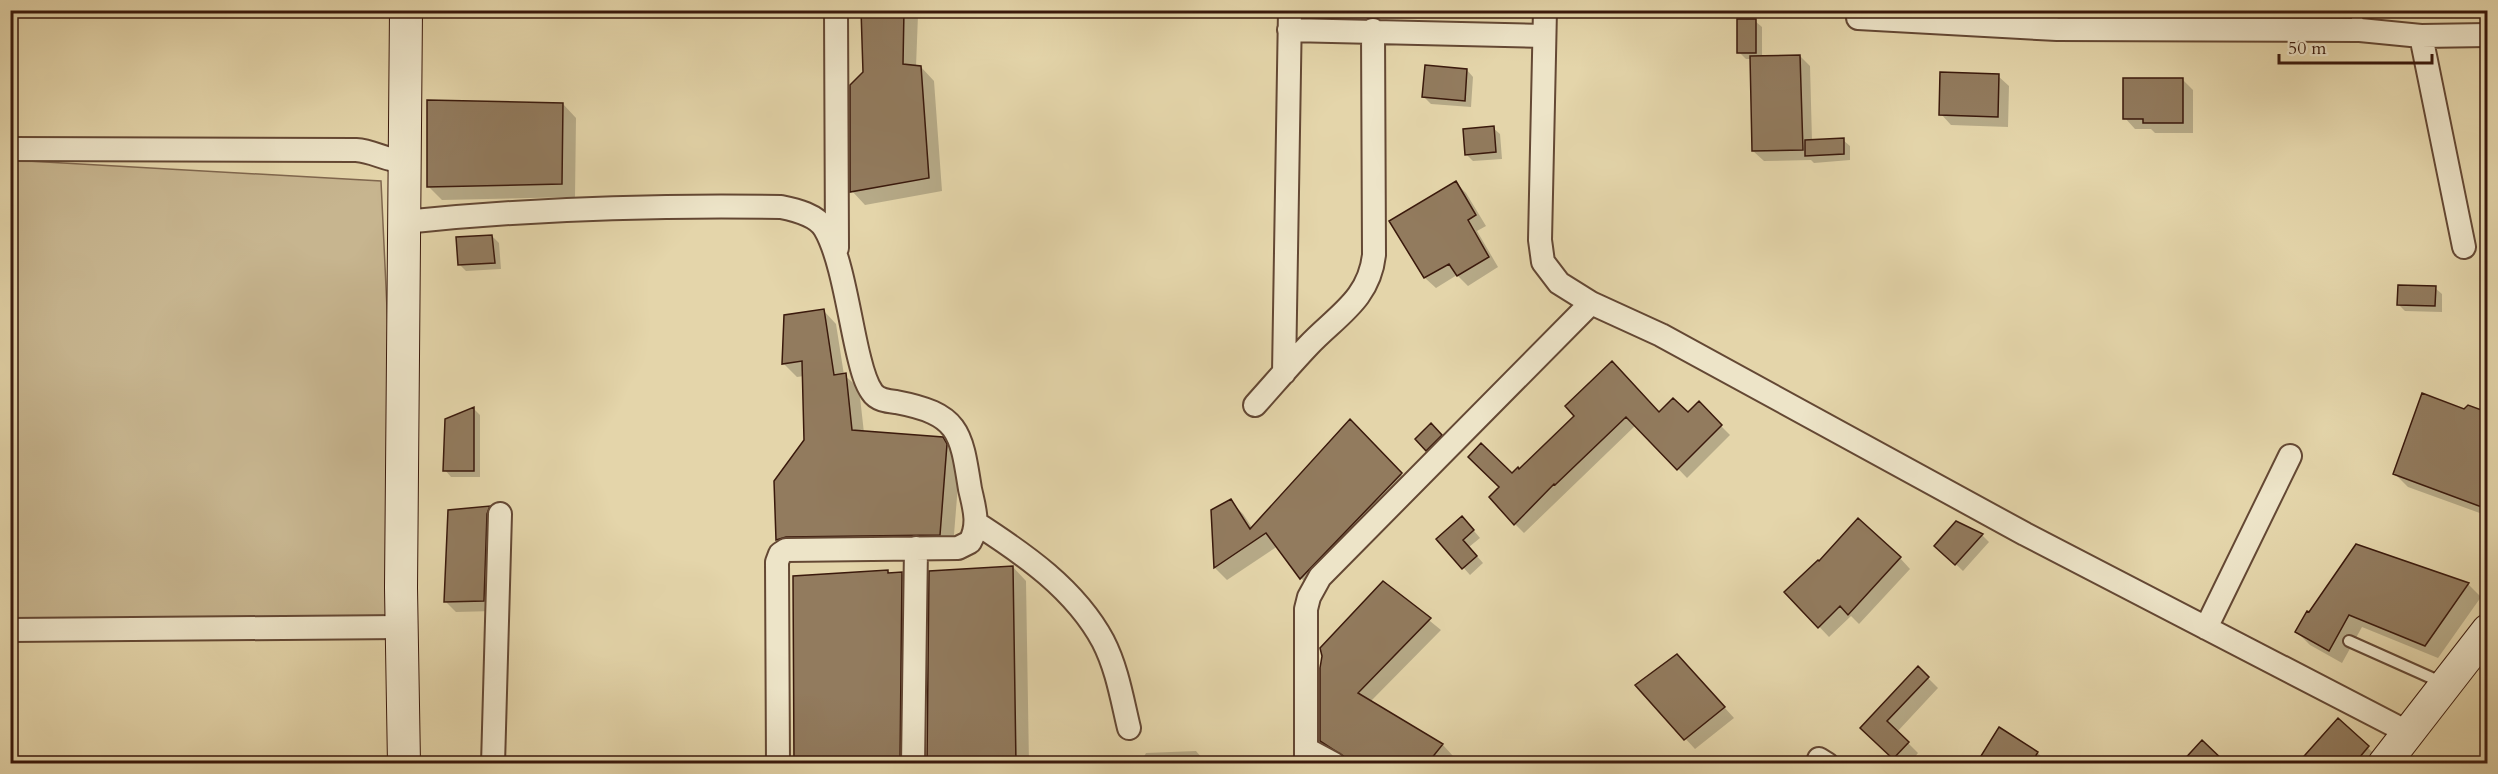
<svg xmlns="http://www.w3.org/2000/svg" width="2498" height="774" font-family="Cardo,serif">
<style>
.green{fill:#c7b58f;stroke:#80674e;stroke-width:1.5}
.shadow{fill:#0003}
.building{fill:#927b5e;stroke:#3a190c;stroke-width:1.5}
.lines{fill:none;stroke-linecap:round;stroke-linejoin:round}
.service-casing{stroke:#644834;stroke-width:14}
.minor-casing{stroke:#644834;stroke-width:26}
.secondary-casing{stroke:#3a190c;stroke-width:34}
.service{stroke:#ede4c8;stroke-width:10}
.minor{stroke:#ede4c8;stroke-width:22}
.secondary{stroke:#ede4c8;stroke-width:32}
</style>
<rect width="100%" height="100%" fill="#e4d5aa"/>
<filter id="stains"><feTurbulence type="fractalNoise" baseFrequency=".00333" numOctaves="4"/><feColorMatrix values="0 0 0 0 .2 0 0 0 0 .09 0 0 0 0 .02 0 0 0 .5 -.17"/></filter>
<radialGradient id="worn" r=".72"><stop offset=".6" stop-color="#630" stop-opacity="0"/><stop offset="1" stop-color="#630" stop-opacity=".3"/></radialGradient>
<path class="green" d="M10 160 381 181 402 627 11 630Z"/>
<path class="shadow" d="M862 10H940L918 15 916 67H921L934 81 942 191 865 205 852 191 865 73Z
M1891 10H1962L1961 19Z
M2008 10H2056L2055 25 2019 23Z
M1755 21 1762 27V57L1800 56 1810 66 1812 141 1843 140 1850 146V160L1814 163 1811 160 1764 161 1753 151 1751 59H1746L1739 52Z
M1467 70 1473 77 1471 107 1431 104 1424 97Z
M1998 76 2009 86 2008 127 1951 125 1941 114Z
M2182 79 2193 90V133H2155L2151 129H2135L2125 118Z
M563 104 576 118 575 197 442 200 429 187Z
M1493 128 1500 134 1502 159 1473 161 1467 155Z
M1456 183 1466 193 1486 226 1477 231 1498 267 1468 286 1457 275 1436 288 1425 278 1392 221Z
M492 236 499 243 501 269 466 271 459 264Z
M2435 288 2442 294V312L2405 311 2398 304Z
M823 310 836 324 844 375 859 388 864 433 942 439 956 453 960 460 953 547 791 553 778 540 776 482 805 440 804 376 797 377 784 364Z
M1699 404 1730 435 1687 478 1636 425 1524 533 1515 524 1512 475 1519 471 1576 416 1688 414Z
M2468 407 2488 414V516L2408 487 2395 474Z
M474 409 480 415V477H451L445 470Z
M1350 422 1413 487 1313 591 1301 578 1278 546 1227 580 1215 568 1212 511 1230 501 1243 514 1253 529Z
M1431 425 1444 438 1430 452 1417 439Z
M489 507 499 517 494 611 456 612 446 602Z
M1956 523 1982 535 1989 542 1963 571 1943 552Z
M1469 525 1480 538 1469 547 1483 563 1470 575 1438 539Z
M2357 546 2468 584 2481 597 2438 658 2362 627 2342 663 2310 645 2297 632Z
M1900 558 1910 569 1859 624 1851 616 1829 637 1786 592Z
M1013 567 1026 581 1029 764H928Z
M887 572 890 575 902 574 915 588 913 764H796Z
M1383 583 1441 630 1370 702 1443 745 1453 756 1447 764H1353L1332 751 1321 740Z
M1687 666 1734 718 1695 749 1637 686Z
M1918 668 1938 688 1897 732 1918 753 1909 764H1899L1872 738Z
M2338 720 2382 761 2380 764H2299Z
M1999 729 2038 753 2048 764H1978Z
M1196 751 1207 764H1140L1146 753Z"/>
<path class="building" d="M861 10H904L903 64 921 66 929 178 850 192V85L863 72Z
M1737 19H1756V53H1737Z
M1800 55 1803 150 1752 151 1750 56Z
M1425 65 1467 69 1465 101 1422 97Z
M1940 72 1999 74 1998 117 1939 115Z
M2123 78H2183V123H2143V119H2123Z
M427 100 563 103 562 184 427 187Z
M1494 126 1496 152 1465 155 1463 129Z
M1844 138V154L1805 156V140Z
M1456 181 1476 215 1468 220 1489 257 1457 276 1449 264 1424 278 1389 221Z
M492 235 495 263 458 265 456 237Z
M2398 285 2436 286 2435 306 2397 305Z
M824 309 834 375 846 373 852 430 943 437 947 444 940 535 786 537 776 540 774 481 804 440 802 361 782 364 784 315Z
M1612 361 1659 412 1673 398 1688 412 1699 401 1722 425 1677 470 1626 417 1555 485 1554 484 1514 525 1489 497 1499 487 1468 457 1481 443 1512 473 1518 467 1519 469 1574 416 1565 406Z
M2422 393 2464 409 2468 405 2487 412V509L2393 474Z
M474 407V471H443L445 419Z
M1350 419 1402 473 1300 579 1266 533 1214 568 1211 510 1231 499 1250 529Z
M1431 423 1442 435 1426 451 1415 439Z
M490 506 487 514 484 601 444 602 448 510Z
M1462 516 1474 530 1463 540 1477 556 1462 569 1436 539Z
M1858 518 1901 557 1848 615 1840 606 1818 628 1784 592 1818 560 1819 561Z
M1956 521 1983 534 1955 565 1934 546Z
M2356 544 2469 583 2425 646 2349 615 2329 651 2295 632 2307 611 2309 612Z
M1013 566 1016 764H927L929 571Z
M888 570V573L902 572 900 764H794L793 576Z
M1383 581 1431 618 1358 693 1443 744 1427 764H1355L1320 741V668L1322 656 1320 648Z
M1677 654 1725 707 1684 740 1635 685Z
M1918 666 1929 677 1887 721 1909 742 1893 759 1860 728Z
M2338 718 2369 746 2354 764H2297Z
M1999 727 2038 752 2031 764H1976Z
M2202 740 2227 764H2180Z"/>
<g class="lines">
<g class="service-casing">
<path id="service" d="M2355 10 2360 30
M2349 641 2443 683"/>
</g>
<g class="minor-casing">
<path id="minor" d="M836 10 837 248
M1545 10 1540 240 1543 262 1559 283 1591 303 1661 335 2025 534 2409 733
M1858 18 2057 29 2360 30 2421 36 2488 35
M1289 30 1544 36
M2421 36 2464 247
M10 149 356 150C374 151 386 161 404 161
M404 222C529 209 655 205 781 207 796 210 817 215 825 229 842 258 850 322 859 357 862 369 865 382 872 392 877 400 887 401 896 402 959 414 961 431 970 489 974 507 980 524 970 542L958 548 786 550 780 554 777 562 778 764
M1284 373 1290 10
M1255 405C1273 385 1290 365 1308 346 1336 316 1369 300 1374 255L1373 30
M976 523C1024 554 1075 589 1103 641 1117 668 1122 699 1129 728
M2206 628 2290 456
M10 630 402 627
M1306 749 1334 764
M1819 759 1827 764
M493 764 500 514
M913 764 916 548
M1306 764V609L1309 597 1320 577 1591 303"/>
</g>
<g class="secondary-casing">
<path id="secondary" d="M404 764 401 588 406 10
M2384 764 2488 630"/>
</g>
<use href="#service" class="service"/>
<use href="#minor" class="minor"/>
<use href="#secondary" class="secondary"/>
</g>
<rect width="2498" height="774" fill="none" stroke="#e4d5aa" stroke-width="36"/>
<rect x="12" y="12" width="2474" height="750" fill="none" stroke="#3a190c" stroke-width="3"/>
<rect x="18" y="18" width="2462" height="738" fill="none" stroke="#3a190c" stroke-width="1.5"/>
<path d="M2279 54v9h153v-9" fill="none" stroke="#3a190c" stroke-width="3"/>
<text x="2288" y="54" font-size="18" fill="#3a190c" stroke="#ede4c8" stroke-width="4.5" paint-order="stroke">50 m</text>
<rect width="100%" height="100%" filter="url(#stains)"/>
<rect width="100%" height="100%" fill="url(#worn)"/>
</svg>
